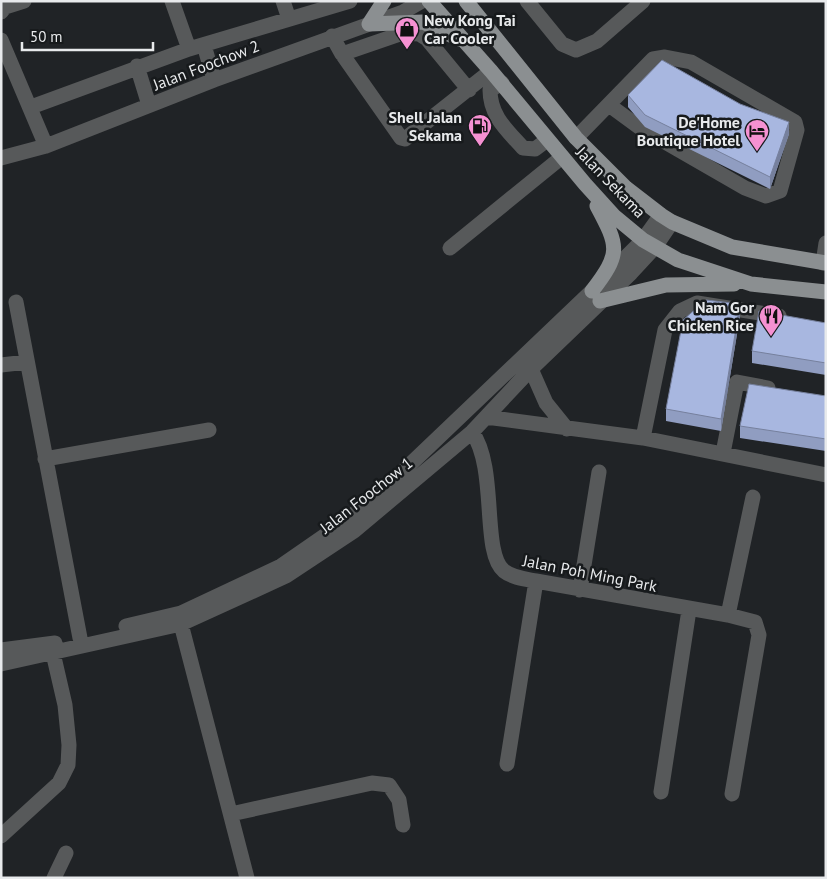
<svg xmlns="http://www.w3.org/2000/svg" width="827" height="879" font-family="'PT Sans',sans-serif">
<style>
.lines{fill:none;stroke-linecap:round;stroke-linejoin:round}
.minor{stroke:#57595a;stroke-width:15}
.major{stroke:#8b8f91;stroke-width:15}
.wall{fill:#909dc1}
.shaded-wall{fill:#76809d}
.building{fill:#a8b7e0;stroke:#76809d}
.labels{text-anchor:middle;dominant-baseline:central;stroke-width:5;stroke-linejoin:round;paint-order:stroke}
.poi-label{font-size:16px;font-weight:bold;fill:#e8eaec;stroke:#171a1c;text-anchor:end}
.street-label{font-size:16px;fill:#e8eaec;stroke:#171a1c}
</style>
<rect width="100%" height="100%" fill="#202326"/>
<g class="lines">
<path class="minor" d="M172 1 189 49
M283 1 289 19
M527 1 562 44 576 50 597 41 643 1
M1 12 5 7 24 1
M332 36 342 54 401 138 405 139 491 71
M1 40 46 146
M204 45 214 80
M342 54 403 33 419 34 427 39 469 90
M137 66 149 105
M502 83 490 90C490 116 507 130 523 148L535 149 547 140
M31 107 189 49 350 1
M576 138 653 59 665 57 691 62 795 122 797 130 780 191 766 196 745 188 639 127 609 105
M1 158 46 146 214 80 403 12 422 1
M450 248 562 157
M823 263 826 243
M16 302 80 638
M1 365 27 362
M531 369 546 403 567 429
M486 417 643 438 826 475
M472 432C498 468 481 553 504 571 513 578 525 579 536 581L728 615 755 622 759 635 732 794
M643 438 665 330 680 311 697 303 779 316
M723 453 737 382 768 388
M45 459 209 430
M580 590 599 472
M728 615 753 497
M181 624 247 878
M126 626 181 613 281 566 346 521 399 475 592 291 643 240 661 215
M1 650 55 643
M1 664 181 624 286 576 354 531 472 432 531 369 631 273 655 247 672 222
M507 764 536 581
M661 792 689 610
M231 814 372 783 389 785 399 800 403 825
M1 836 59 783 68 765 69 745 65 705 53 653
M54 878 66 853"/>
<path class="major" d="M429 1 491 71 585 184 614 216 643 240 678 260 751 284 826 292
M466 1 576 138 626 188 661 215 672 222 732 247 826 263
M369 24 423 22 459 39
M369 24 384 1
M592 291C621 253 619 247 597 206
M600 301 666 285 734 284"/>
</g>
<path class="wall" d="M628 95 789 134 770 189 645 127 628 107Z
M740 316 721 431 666 421V409Z
M826 323V375L752 363V351Z
M826 396V451L740 438V426Z"/>
<path class="shaded-wall" d="M789 122V134L770 189V177Z
M740 304V316L721 431V419Z"/>
<path class="building" d="M662 60 740 104 789 122 770 177 645 115 628 95Z
M706 300 740 304 721 419 666 409 683 320Z
M759 311 826 323V363L752 351Z
M749 384 826 396V439L740 426Z"/>
<defs>
<g id="shop-pin" transform="scale(1.25)"><path d="M0 17L-7.5 6A9.5 9.5 0 1 1 7.5 6Z" fill="#f591d2" stroke="#171a1c"/><path d="M-5-2.5h2.3a2.7 3.5 0 0 1 5.4 0H5L5.5 6h-11ZM-1.5-2.5h3a1.5 2.3 0 0 0-3 0Z" fill="#111"/></g>
<g id="fuel-pin" transform="scale(1.25)"><path d="M0 17L-7.5 6A9.5 9.5 0 1 1 7.5 6Z" fill="#f591d2" stroke="#171a1c"/><path d="M-5.5-6h7V0h2V4h1.3V-2.5L3-4.5l.8-.8L6-3V5H2.5V1h-1V6h-7ZM-4.2-4.7v3.2H.2V-4.7Z" fill="#111"/></g>
<g id="hotel-pin" transform="scale(1.25)"><path d="M0 17L-7.5 6A9.5 9.5 0 1 1 7.5 6Z" fill="#f591d2" stroke="#171a1c"/><path d="M-6-4.5h1.5V1H6V5H4.5V3h-9V5H-6ZM-4 0a1.8 1.8 0 1 1 3.6 0ZM.5 0V-2.5h3Q6-2.5 6 0Z" fill="#111"/></g>
<g id="restaurant-pin" transform="scale(1.25)"><path d="M0 17L-7.5 6A9.5 9.5 0 1 1 7.5 6Z" fill="#f591d2" stroke="#171a1c"/><path d="M-5-6h1v4h1v-4h1v4h1v-4h1v5L-1.5 .5V6h-2V.5L-5-1ZM5-6V6H3V1.5H1.5Q1.5-4 5-6Z" fill="#111"/></g>
</defs>
<g fill-rule="evenodd">
<use href="#shop-pin" x="407" y="29"/>
<use href="#fuel-pin" x="480" y="126"/>
<use href="#hotel-pin" x="757" y="131"/>
<use href="#restaurant-pin" x="771" y="316"/>
</g>
<g class="labels">
<g class="poi-label">
<text x="424" y="20" text-anchor="start">New Kong Tai<tspan x="424" dy="18">Car Cooler</tspan></text>
<text x="462" y="117">Shell Jalan<tspan x="462" dy="18">Sekama</tspan></text>
<text x="740" y="122">De'Home<tspan x="740" dy="18">Boutique Hotel</tspan></text>
<text x="754" y="307">Nam Gor<tspan x="754" dy="18">Chicken Rice</tspan></text>
</g>
<g class="street-label">
<text transform="translate(206 65) rotate(-21)">Jalan Foochow 2</text>
<text transform="translate(611 182) rotate(46)">Jalan Sekama</text>
<text transform="translate(366 495) rotate(-38)">Jalan Foochow 1</text>
<text transform="translate(590 573) rotate(11)">Jalan Poh Ming Park</text>
</g>
</g>
<rect width="827" height="879" fill="none" stroke="#e8eaec" stroke-width="5"/>
<path d="M22 42v8h131v-8" fill="none" stroke="#e8eaec" stroke-width="2.5"/>
<text x="30" y="42" font-size="15" fill="#e8eaec" stroke="#171a1c" stroke-width="4" paint-order="stroke">50 m</text>
</svg>
